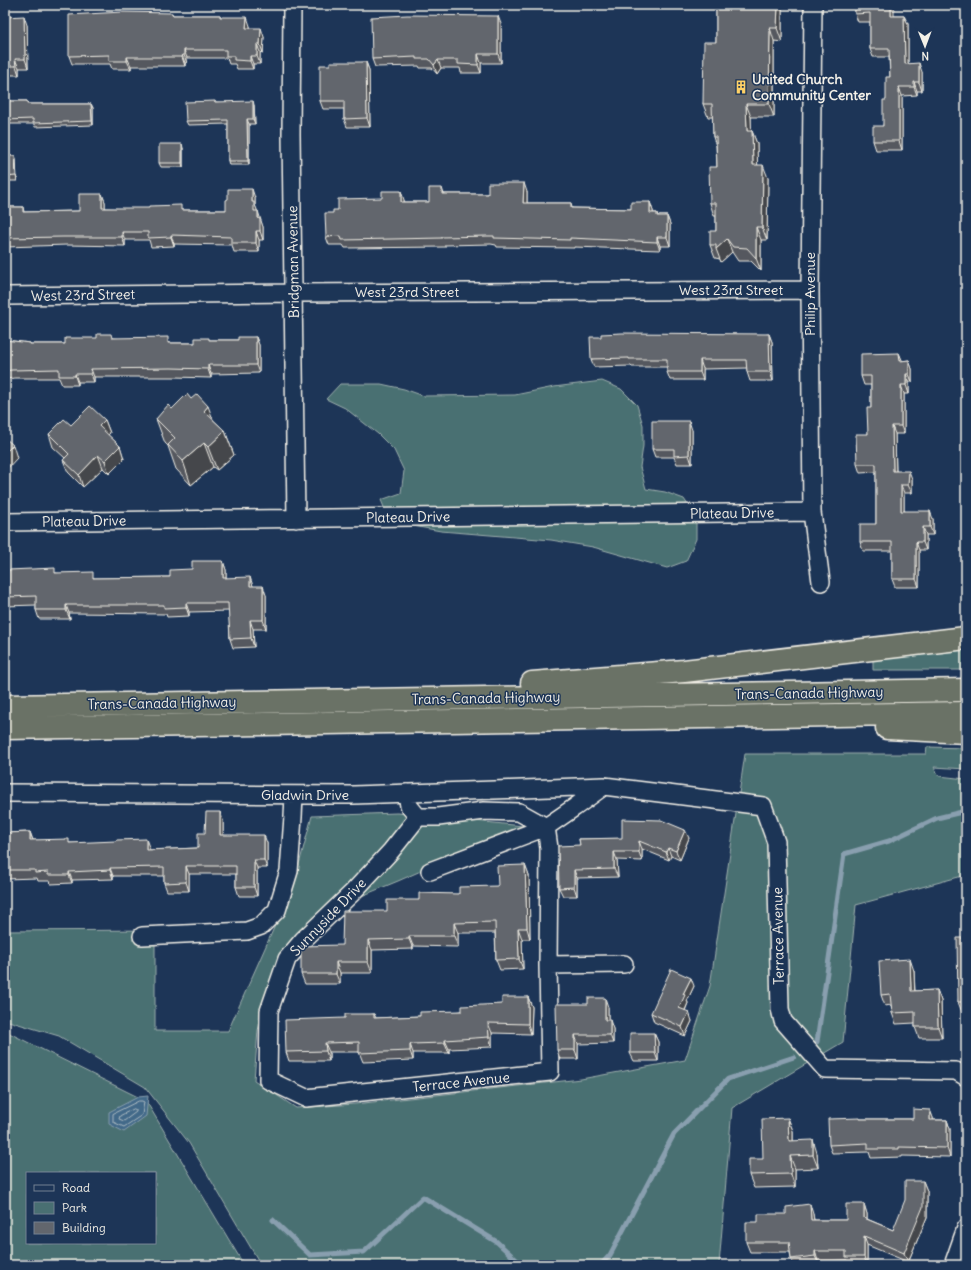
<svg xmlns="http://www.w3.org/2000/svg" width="971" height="1270" font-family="Delius,sans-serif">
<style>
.green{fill:#496f72;stroke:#9eb0ad;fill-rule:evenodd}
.water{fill:#426989;stroke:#899faf}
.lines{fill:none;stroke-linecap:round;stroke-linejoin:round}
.shore{stroke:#adbbc2;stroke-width:1}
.stream{stroke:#899faf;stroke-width:5}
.minor-casing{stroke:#f4f1e8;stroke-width:20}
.highway-casing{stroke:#f4f1e8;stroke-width:25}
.minor{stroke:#1d3557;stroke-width:17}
.highway{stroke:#6a7266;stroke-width:22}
.wall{fill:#54585e;stroke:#f4f1e8}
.shaded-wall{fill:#45474c;stroke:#f4f1e8}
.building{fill:#62666d;stroke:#f4f1e8}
.labels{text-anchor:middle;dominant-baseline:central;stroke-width:3;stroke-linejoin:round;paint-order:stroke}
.poi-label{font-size:14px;font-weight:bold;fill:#f4f1e8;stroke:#1d3557;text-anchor:start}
.street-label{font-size:14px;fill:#f4f1e8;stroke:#1d3557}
</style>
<rect width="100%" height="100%" fill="#1d3557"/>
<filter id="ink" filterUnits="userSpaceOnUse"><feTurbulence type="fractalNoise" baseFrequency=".025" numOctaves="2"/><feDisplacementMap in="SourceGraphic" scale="8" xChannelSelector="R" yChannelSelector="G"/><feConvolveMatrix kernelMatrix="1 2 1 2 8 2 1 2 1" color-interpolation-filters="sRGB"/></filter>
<g filter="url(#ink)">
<path class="green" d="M602 381 621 389 637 405 643 425V446L640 467 646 489 665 492 684 499 696 517V539L686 561 667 568 593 547 551 540 441 531 390 522 381 500 401 493 404 471 394 450 378 434 345 408 326 399 340 384H381L404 389 424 396 515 395 554 387Z
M966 648V670H873V658Z
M927 747 966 748V769L934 767 939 776 966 779V875L856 905 843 1042 732 1108 719 1265H261L189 1143 145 1087 59 1036 5 1020V931L155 930V1031H228L294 883 312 816 397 813 523 826 398 881 318 914 281 956 258 1030 254 1080 296 1108 355 1104 581 1079 685 1060 710 986 745 754H926Z
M5 1031 146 1101 244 1265H5ZM27 1173H155V1243H27Z"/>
<path class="water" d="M148 1096 146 1116 124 1132 109 1124V1112L138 1097Z"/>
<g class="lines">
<path class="shore" d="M139 1101H142L144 1102 142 1115 124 1127 113 1122V1114Z
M134 1109 136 1110V1112L124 1121 119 1119 120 1116Z"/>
<path class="stream" d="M817 1042 844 854 889 841 937 818 966 811
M273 1220 310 1255 364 1252 423 1197 497 1242 522 1265
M601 1265 610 1255 674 1134 728 1079 794 1057"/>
<g class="minor-casing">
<path id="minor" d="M292 5 291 134 296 519
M813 5 810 290 812 512 821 582
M5 296 294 293 810 290
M5 522 812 512
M5 793 354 795 604 786 763 806 776 842 780 1009 783 1021 825 1069 956 1071 966 1077
M407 793 409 806 418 817H438L484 811 519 812 546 827
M418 817 391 851 352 893 303 940 287 959 269 1011 268 1080 306 1098 550 1072 548 965 549 848 546 827
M430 871 546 827 575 807 604 786
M142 936 247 931 261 926 277 910 289 871 293 817 294 795
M548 965 624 964
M953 1265 966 1228"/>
</g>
<g class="highway-casing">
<path id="highway" d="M532 683 684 671 966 638
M5 706 966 690
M5 728 966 713
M887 728 966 732"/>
</g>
<use href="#minor" class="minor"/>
<use href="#highway" class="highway"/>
</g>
<path class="wall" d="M716 5H782V42L774 41V117H751V131H752L757 144V165L768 178 767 240H761V271L751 261H738L732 252 721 262 720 259 715 258 710 245 716 231V216H714L710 203 717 167 716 146 713 137V117H708L703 104 716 42Z
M855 5 894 16H904L908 24V64L922 72V91H917V95L902 96V150H876L873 141 883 126 890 77 889 57H873L870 49V22H858L855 14Z
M172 13 173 15H220L221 17 250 26V28L264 37 263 53 260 52V64H253V69H237L235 64H229L227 58H187V63H185V66H131V69H112L110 64H72L69 56Z
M5 17 27 25 28 68H19V75H5Z
M501 24V63H481V73H461L460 68H441L437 74 432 68H420L419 66 375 67 372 59Z
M366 62 369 70 370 127H347L344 119V109H323L320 101 330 65Z
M5 101H27L28 104H91L93 108V125L35 127 34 124H5Z
M216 102 254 105 255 124H249V165H229L228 161V124L188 125 186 121Z
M183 148V167H161L159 163Z
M5 156H15L16 160 17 181H5Z
M442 188 444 194H488L527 192V203H571L572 208 631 209 650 202 653 211V213H657L658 216H667L670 224V246H660V250L574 247V248L497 247 496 245 491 244 445 245V247L345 248 343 245H329L326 237 333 213 338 210 404 200V202H429Z
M102 194 105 202V208L183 210H226L255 198V205L263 227V240H259V252H234L232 245 174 244V246L151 247 149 240H125V246L67 245 5 247V207H23L24 212 79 211Z
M769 334 772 342 773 381H750L747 372V368L703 369V380H670L667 372V367H632L631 366 594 367 591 359Z
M256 337 259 345V373L211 374V378L174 377H94V382H78V385H62L59 378H15L5 379V340L30 343V344H65L113 338 170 343H195L210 340H238Z
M899 353 902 361 909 360 912 369V382H909V394H904V434H895L896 471 912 479V493H904V511L933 519V535H926V550H919V587H895L892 579V551H863L860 542 876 524V472L860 473 857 464 868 434 871 408V385H864L861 376Z
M191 399 225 431 234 455 217 470 213 467 191 485 176 469 168 446 165 443 156 419 172 409Z
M105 420 110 433 108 435 120 446 124 459 109 474 103 468 83 487 68 472 63 460 65 458 53 447 49 434 71 425Z
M692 430V464H677L674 457H655L652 449Z
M223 561 226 570V578L253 586 266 595V629H253L254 647 233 648 230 639 229 611 189 612V616L167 617 166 614 69 613 70 619H39L36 610V605L5 606V573H56L95 578 170 577 192 569Z
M223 820V835L267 843V868H257V896H239L236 887V874H189V891H167L164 883V876H113V879L72 880V883L51 884 50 881H38L37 878 5 879V833L30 832 33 840 70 843 149 847V850L198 848 205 833Z
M689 838 680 860 671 856 669 860 642 849V861L617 860 618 877 577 878V896H563L559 888 580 845 579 839Z
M525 865 529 876 530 939H522L523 969 500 970 496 960 495 933H458V947L413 946V949L372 950V973H340V984H305L301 974 342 945 387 911 419 900 459 894 498 886Z
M966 938V1012H962L958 1002Z
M914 971 915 991 937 990 941 1001 942 1038H919L915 1027V1023L896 1024 892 1013 891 1005 885 1006 881 995Z
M694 986 687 1001 688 1003 685 1011 692 1021 685 1036 654 1022 651 1013Z
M528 997 532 1007 531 1034 492 1033V1047L449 1049V1053H413V1060L363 1062 359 1052H329V1061H289L286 1052 345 1018 374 1014 376 1018 420 1016 462 1011 502 1004Z
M608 1007V1020L613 1029V1043L578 1044V1059H560L557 1050Z
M654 1033 658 1042V1061H634L630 1053Z
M930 1110 933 1118V1120H947L950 1129V1157L902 1156V1157L871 1158 869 1152 832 1153 829 1145 860 1119H913Z
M788 1118 793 1131V1141L817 1153 818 1168 795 1169V1187L754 1188 749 1175 763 1159Z
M923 1181 927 1191V1217L908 1262 867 1245V1265H849L847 1260 818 1261 819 1265H793L791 1259 790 1252H750L746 1242 758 1222 813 1214 814 1220H846L864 1204 867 1214V1219L893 1230Z"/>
<path class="shaded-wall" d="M778 5H782V42L777 28Z
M891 5H894V24L891 16Z
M24 16 27 25 28 68 25 59Z
M498 16 501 24V63L498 54Z
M904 16 908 24V72L905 64Z
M247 17 250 26V36L246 28Z
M261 28 264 37 263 53 260 44Z
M770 28 774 41V117L769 104Z
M257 44 260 52V64L257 56Z
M184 50 187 58V63L184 55Z
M478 54 481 63V73L478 65Z
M182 55 185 63V66L182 57Z
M250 56 253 64V69L250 61Z
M127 57 131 66V69L127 61Z
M15 59 19 68V75L16 66Z
M438 60 441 68 437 74 434 65Z
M366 62 369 70 370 127 367 118Z
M919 63 922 72V91L919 82Z
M914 82 917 91V95L914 87Z
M899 87 902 96V150L899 141Z
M253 101 254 105 255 124 253 119Z
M91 104 93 108V125L92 121Z
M746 104 751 117 752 144 747 131Z
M247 119 249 124V165L248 161Z
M752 131 757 144 758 178 753 165Z
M182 144 183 148V167L182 163Z
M15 156 16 160 17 181 16 176Z
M763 165 768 178 767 240 762 227Z
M524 183 527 192V211L523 203Z
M252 189 255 198V205L257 210V220L254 211 252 202Z
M401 191 404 200V210L401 202Z
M102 194 105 202V216L102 208Z
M650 202 653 211V222L650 213Z
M258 211 263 227V240L260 231 258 218Z
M667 216 670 224V246L667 237Z
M756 227 761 240V271L756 258Z
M256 231 259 240V252L256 243Z
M122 232 125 240V246L122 237Z
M171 235 174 244V246L171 237Z
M657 237 660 246V250L657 242Z
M727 239 732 252 721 262 716 249Z
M769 334 772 342 773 381 770 372Z
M256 337 259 345V373L256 365Z
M899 353 903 362 900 361Z
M700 360 703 369V380L700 372Z
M909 360 912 369V382L909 374Z
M208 365 211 374V378L208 369Z
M91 369 94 377V382L91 374Z
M75 374 78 382V385L75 376Z
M906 374 909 382V394L906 385Z
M901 385 904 394V434L901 426Z
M208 406 217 430 204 411Z
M105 420 110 433 104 439 99 426Z
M689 421 692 430V464L689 455Z
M892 426 895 434 896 479 893 471Z
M225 431 234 455 217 470 208 447Z
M204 443 213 467 191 485 183 461Z
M13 445 17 458 5 471V453Z
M120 446 124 459 109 474 105 461Z
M98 455 103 468 83 487 79 475Z
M909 471 912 479V493L908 485Z
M901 485 904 493V519L901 511Z
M930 511 933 519V535L930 527Z
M923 527 926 535V550L923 542Z
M916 542 919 550V587L916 579Z
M223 561 226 570V587L223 578Z
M250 577 253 586V595L250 586Z
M263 586 266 595V629L263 620Z
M186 603 189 612V616L186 607Z
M66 605 69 613 70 619 66 610Z
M250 620 253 629 254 647 251 638Z
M220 812 223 820V843L220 835Z
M685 830 689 838 680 860 676 851Z
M30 832 33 841 30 840Z
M264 835 267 843V868L264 860Z
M146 839 149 847V858L146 850Z
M639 841 642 849V861L639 852Z
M668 848 671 856 669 860 666 852Z
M614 852 617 860 618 877 614 869Z
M254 860 257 868V896L254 887Z
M525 865 529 876 530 939 527 928Z
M186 866 189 874V891L186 882Z
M110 868 113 876V879L110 870Z
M574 870 577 878V896L574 887Z
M69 872 72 880V883L69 875Z
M454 923 458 933V947L454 936Z
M518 928 522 939 523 969 519 959Z
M409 936 413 946V949L409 939Z
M368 940 372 950V973L368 962Z
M910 959 914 971 915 1002 911 991Z
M336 962 340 973V984L336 974Z
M691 978 694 986 687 1001 688 1003 682 1017 679 1008 683 994Z
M937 990 941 1001 942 1038 938 1027Z
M528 997 532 1007 531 1034 528 1024Z
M605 998 608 1007V1029L605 1020Z
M689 1012 692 1021 685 1036 682 1027Z
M610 1020 613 1029V1043L610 1035Z
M488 1023 492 1033V1047L489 1037Z
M654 1033 658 1042V1061L655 1053Z
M575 1035 578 1044V1059L575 1050Z
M445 1040 449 1049V1053L445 1043Z
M325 1043 329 1052V1061L326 1051Z
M410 1044 413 1053V1060L410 1051Z
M930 1110 933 1118V1129L930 1120Z
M788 1118 793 1131V1153L789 1141Z
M947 1120 950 1129V1157L947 1148Z
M813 1140 817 1153 818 1168 813 1155Z
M790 1156 795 1169V1187L791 1174Z
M923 1181 927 1191V1217L908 1262 904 1253Z
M810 1204 813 1214 815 1229 811 1220Z
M864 1204 867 1214V1227L864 1218Z
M864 1236 867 1245V1265L864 1257Z
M815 1251 818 1261 819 1265 815 1256Z"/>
<path class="building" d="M716 5H778L777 28H770L769 104H746L747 131H752L753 165H763L762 227H756V258L747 248 733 247 727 239 716 249V245H710V231H716V203H710L709 167H717L716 137H713L712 104H703L704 42H716Z
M855 5H891V16H904L905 64 919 63V82H914V87H899V141H873V126H883V100H886V77H890L889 49H870V13L855 14Z
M122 12 172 13V15H220V17H247L246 28H261L260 44H257V56H250V61L234 60V56H226V50H184V55H182V57H127V61H109V55L69 56V15Z
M407 15 498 16V54H478V65L458 64V60H438L434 65 429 59H416V57L372 59 371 17Z
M24 16 25 59H15L16 66H5V17Z
M330 62H366L367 118 344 119V101H320V65H330Z
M5 101H27V104H91L92 121 33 123V119L5 120Z
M215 101V102L253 101V119H247L248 161H228V120L186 121 185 102Z
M159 144H182V163H159Z
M5 156H15L16 176 5 177Z
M488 183H524L523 203H571V208L631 209V202H650V213H657V216H667V237H657V242L570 238V240L494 238V236H488L442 237V238L342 240 341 236 326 237 325 213H333V210H338V199L382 198V191H401V202H429V188H442V194H488Z
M228 189H252V202H254V211H258V218L260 219V231H256V243H231V237L171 235V237L148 238V232H122V237H63L5 238V207H23V212L79 211V194H102V208H149V206L181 205V210H226V200L228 199Z
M622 333 769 334 770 372H747L746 360H700V372H667V359H629V358L591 359 590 337H601V334Z
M97 334H111L112 338 168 337V343H195V338H209V340H238V337H256V365H208V369L171 368 91 369V374H75V376H59V369L12 370 5 371V340L30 343V344H65V338H97Z
M899 353 900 361 909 360V374H906V385H901V426H892L893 471H909L908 485H901V511H930V527H923V542H916V579H892V542H860V524H876V464H857L856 434H868L867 408H871V376H861V354Z
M187 394 191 399 197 394 208 406 204 411 225 431 208 447 204 443 183 461 168 445 175 438 156 419 168 405 172 409Z
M90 406 105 420 99 426 120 446 105 461 98 455 79 475 63 460 69 454 49 434 64 419 71 425Z
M652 421H689V455L674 456V449H652Z
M5 438 13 445 5 453Z
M192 561H223V578L250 577V586H263V620H250L251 638 230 639 228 603H186V607L164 608V605H66V610H36V596L5 597V573H8V570L55 568V573L93 572V578L170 577V570L192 569Z
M206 812H220V835H264V860H254V887H236V866H186V882L164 883V867L110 868V870L69 872V875H48V872L35 873V870H5V833L30 832V840L69 839V843L116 841V840L146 839V850L198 848V833H205Z
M622 819 661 820 685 830 676 851 668 848 666 852 639 841V852H614V869L574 870V887L559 888 558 846 580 845 579 839 622 838Z
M525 865 527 928H518L519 959 496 960 495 922 454 923V936H409V939L368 940V962H336V974H301V946L342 945 343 911H387V900H419V893L459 894V887L498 886 497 866Z
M957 938H966V1002H958Z
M910 959 911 991 937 990 938 1027H915V1012L892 1013 890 994 881 995 879 961Z
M671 969 691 978 683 994 685 995 679 1008 689 1012 682 1027 651 1013Z
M502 997H528V1024L488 1023 489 1037 445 1040V1043L410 1044V1051L359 1053V1042L325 1043 326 1051 286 1052 285 1020 345 1018V1014H374V1018L420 1016V1012L462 1011V1006L502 1004Z
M588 998H605V1020H610V1035H575V1050H557L556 1004H588Z
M630 1033H654L655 1053H630Z
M913 1109 930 1110V1120H947V1148L899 1147V1149H868V1143L829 1145 828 1119 860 1118V1119H913Z
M788 1118 789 1141 813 1140V1155L790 1156 791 1174 749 1175V1159H763L762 1119Z
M905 1181H923V1207L904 1253 864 1236V1257H846V1251H815V1256L791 1259 789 1242H746V1222H758V1214H786V1207L810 1204 811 1220H846V1204H864V1218L893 1230 905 1200Z"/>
</g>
<defs>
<g id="building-bare" transform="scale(1.08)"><path d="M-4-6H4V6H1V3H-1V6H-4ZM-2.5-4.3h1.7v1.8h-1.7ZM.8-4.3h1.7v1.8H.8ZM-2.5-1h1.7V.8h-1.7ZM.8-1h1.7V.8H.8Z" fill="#ffd166" stroke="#1d3557" stroke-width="2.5" paint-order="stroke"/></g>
</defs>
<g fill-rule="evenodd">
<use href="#building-bare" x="741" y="87"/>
</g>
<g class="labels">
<g class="poi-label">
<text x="752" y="79">United Church<tspan x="752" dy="16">Community Center</tspan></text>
</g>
<g class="street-label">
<text transform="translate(293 262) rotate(-91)">Bridgman Avenue</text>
<text x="731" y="290">West 23rd Street</text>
<text x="407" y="292">West 23rd Street</text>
<text transform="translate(810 294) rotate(-90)">Philip Avenue</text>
<text transform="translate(83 295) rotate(-1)">West 23rd Street</text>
<text transform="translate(732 513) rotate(-1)">Plateau Drive</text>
<text transform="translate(408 517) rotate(-1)">Plateau Drive</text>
<text transform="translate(84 521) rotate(-1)">Plateau Drive</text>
<text transform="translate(809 693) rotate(-1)">Trans-Canada Highway</text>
<text transform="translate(486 698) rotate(-1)">Trans-Canada Highway</text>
<text transform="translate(162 703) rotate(-1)">Trans-Canada Highway</text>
<text x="305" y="795">Gladwin Drive</text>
<text transform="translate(328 917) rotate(-46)">Sunnyside Drive</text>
<text transform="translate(778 936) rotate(-91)">Terrace Avenue</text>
<text transform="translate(461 1082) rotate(-6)">Terrace Avenue</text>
</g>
</g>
<rect width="971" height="1270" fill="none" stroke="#1d3557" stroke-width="20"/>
<rect x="10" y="10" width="951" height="1250" fill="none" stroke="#f4f1e8" stroke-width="1.5" filter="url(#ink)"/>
<rect x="26" y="1172" width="130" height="72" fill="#1d3557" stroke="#738091"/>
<rect x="34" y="1185" width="20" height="6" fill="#1d3557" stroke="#738091"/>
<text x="62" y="1192" font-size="12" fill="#f4f1e8">Road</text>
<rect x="34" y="1202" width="20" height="12" fill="#496f72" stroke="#738091"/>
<text x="62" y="1212" font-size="12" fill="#f4f1e8">Park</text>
<rect x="34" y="1222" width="20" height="12" fill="#62666d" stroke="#738091"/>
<text x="62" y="1232" font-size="12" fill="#f4f1e8">Building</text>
<g transform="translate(925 46) rotate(179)" stroke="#1d3557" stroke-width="3" paint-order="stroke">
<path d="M0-3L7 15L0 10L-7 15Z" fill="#f4f1e8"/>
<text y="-6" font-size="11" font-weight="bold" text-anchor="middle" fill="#f4f1e8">N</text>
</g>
</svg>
